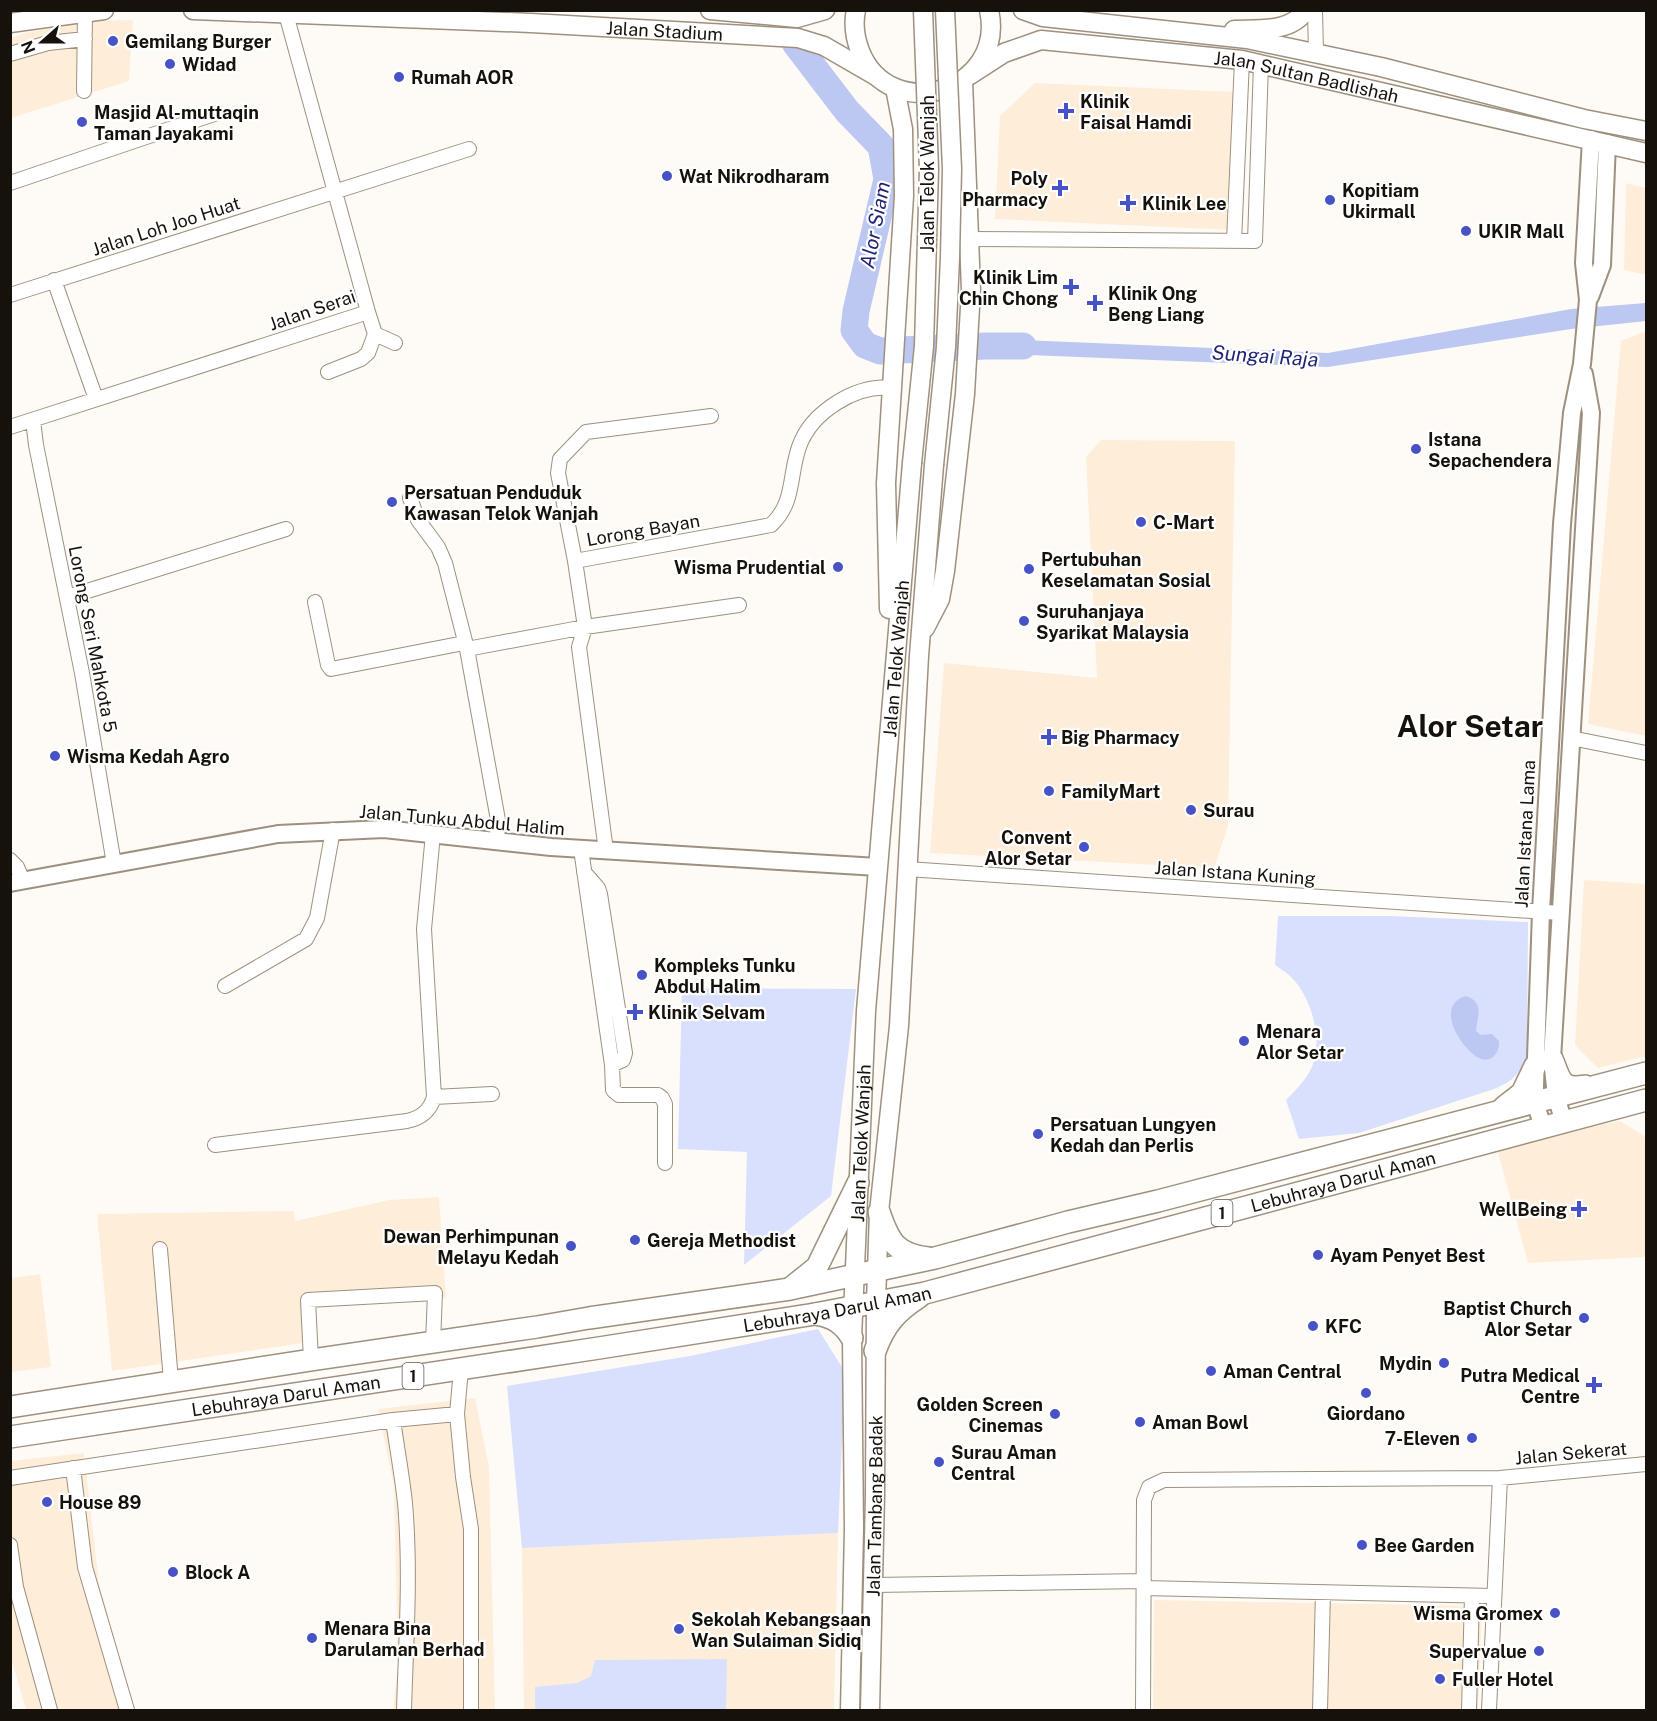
<svg xmlns="http://www.w3.org/2000/svg" width="1657" height="1721" font-family="'Public Sans',sans-serif">
<style>
.built{fill:#feeed9}
.green{fill:#d8e0fd}
.water{fill:#bcc7f2}
.lines{fill:none;stroke-linecap:round;stroke-linejoin:round}
.river{stroke:#bcc7f2;stroke-width:27}
.minor-casing{stroke:#9e907e;stroke-width:16}
.tertiary-casing{stroke:#9e907e;stroke-width:20}
.secondary-casing{stroke:#9e907e;stroke-width:21}
.primary-casing{stroke:#9e907e;stroke-width:24}
.minor{stroke:#fff;stroke-width:14}
.tertiary{stroke:#fff;stroke-width:16}
.secondary{stroke:#fff;stroke-width:18}
.primary{stroke:#fff;stroke-width:21}
.secondary-bridge-casing{stroke:#9e907e;stroke-width:21;stroke-linecap:butt}
.secondary-bridge{stroke:#fff;stroke-width:18}
.poi-dot{fill:#4752c7;stroke:#fff;stroke-width:2}
.labels{text-anchor:middle;dominant-baseline:central;stroke-width:4.5;stroke-linejoin:round;paint-order:stroke}
.shield{fill:#fff;stroke:#5c5854;stroke-width:1.5}
.shield-label{font-size:16px;font-weight:bold;fill:#16110a}
.street-label{font-size:18px;fill:#16110a;stroke:#fff}
.poi-label{font-size:18px;font-weight:bold;fill:#16110a;stroke:#fff;text-anchor:start}
.water-label{font-size:20px;font-style:italic;fill:#202472;stroke:#fff}
.town-label{font-size:30px;font-weight:bold;fill:#16110a;stroke:#fff}
</style>
<rect width="100%" height="100%" fill="#fefbf7"/>
<path class="built" d="M133 20 129 81 11 118 10 38 25 33 90 21Z
M1035 83 1237 92 1231 230 995 219 1000 116Z
M1626 183 1646 188V275L1624 270Z
M1646 331V736L1588 724 1621 341Z
M1101 440 1235 441 1228 826 1214 868 930 853 944 663 1097 678 1086 457Z
M1584 880 1646 884V1056L1598 1068 1575 1045Z
M1620 1121 1646 1137V1257L1528 1263 1496 1145Z
M439 1197 446 1298 301 1307 303 1343 112 1371 97 1214 294 1211 295 1221 389 1200Z
M40 1274 51 1367 11 1372V1278Z
M475 1398 489 1467 495 1710H393L398 1666 394 1486 378 1409Z
M84 1453 99 1584 135 1710H26L11 1658V1461Z
M838 1533 834 1710H524L522 1548Z
M1154 1600 1482 1606 1478 1710H1153Z"/>
<path class="green" d="M1278 916H1391L1528 922 1527 1057C1518 1076 1513 1081 1494 1089L1359 1133 1299 1139 1286 1100C1295 1091 1306 1080 1312 1067 1323 1039 1312 997 1290 976 1286 972 1280 969 1275 965Z
M682 988 856 989 831 1196 744 1265 747 1152 678 1149Z
M818 1329 845 1372 838 1533 522 1548 507 1386 690 1356Z
M727 1659 726 1710H535V1687L577 1683 591 1676 595 1660Z"/>
<path class="water" d="M1646 303V321L1571 329 1328 367 1001 354 986 346 1001 339 1328 353 1571 309Z
M1466 996C1485 1003 1477 1016 1476 1031L1481 1035 1492 1034 1499 1041C1500 1053 1491 1064 1479 1058 1460 1048 1434 1005 1466 996Z"/>
<g class="lines">
<path class="river" d="M795 43 847 111 881 146 887 179 856 311 854 330 865 345 880 351 986 346H1023"/>
<g class="minor-casing">
<path id="minor" d="M1315 10 1316 53
M286 14 368 312 375 334 395 343
M10 54 48 43 85 39
M84 91 85 12
M10 183 217 113
M969 239 1255 241 1261 64
M1234 241 1242 60
M54 280 96 399
M10 295 469 149
M328 372 361 359 368 353 375 334
M33 420 36 445 82 673 114 864
M10 427 368 312
M410 498 418 520 438 547 445 563 467 649 498 820 497 841
M575 561 771 525C795 503 789 475 799 447 811 412 856 384 892 388
M68 597 286 529
M315 602 328 665 331 669 464 643
M467 649 585 627 739 605
M1571 738 1646 753
M581 849 612 1065 613 1090 619 1095H658L662 1098 665 1104V1163
M606 851 579 647 585 627 575 561 558 473 560 459 586 432 711 416
M10 860 17 867 23 881
M907 869 1561 913
M584 872 598 888 600 894 625 1053 623 1060 612 1065
M225 986 306 939 317 918 333 830
M434 1097 492 1094
M215 1145 407 1121C421 1118 430 1111 434 1097L424 929 433 834
M160 1249 171 1381
M311 1360 308 1300 435 1293 433 1343
M461 1369 457 1414 463 1477 471 1529V1710
M393 1420C397 1448 402 1475 405 1503 411 1572 406 1641 404 1710
M73 1468 85 1567 127 1710
M10 1478 393 1420 457 1414
M10 1545 16 1587 50 1710
M874 1585 1144 1581
M1144 1588 1494 1596
M1143 1710 1144 1500 1149 1487 1164 1480 1500 1478 1646 1464
M1320 1710 1323 1592
M1469 1710 1472 1596
M1489 1710 1500 1478"/>
</g>
<g class="tertiary-casing">
<path id="tertiary" d="M1590 297 1602 265 1607 143
M10 883 278 834 384 829 551 847 878 867
M1564 1123 1556 1096 1552 1059 1591 413 1584 374
M1543 1127 1535 1102V1086L1541 912 1562 524 1572 413 1582 364 1588 300 1584 263 1591 139"/>
</g>
<g class="secondary-casing">
<g id="secondary">
<path id="s1" d="M193 10 531 23 798 38 824 46 876 76"/>
<path d="M710 10 797 18 825 10"/>
<path d="M856 10C853 24 855 38 860 51 890 127 1007 91 989 10"/>
<path d="M1023 10 1043 17 1247 39 1381 67 1584 119 1646 131"/>
<path d="M10 23 104 10"/>
<path d="M1234 30C1258 29 1291 33 1306 10"/>
<path id="s2" d="M970 75 1004 53 1041 40 1242 60 1646 153"/>
<path d="M889 609 886 483 904 196 903 129 895 88"/>
<path d="M925 628 940 599 945 571 965 394 971 290 963 81"/>
<path id="s3" d="M850 1710 854 1529 852 1338 866 1011 912 463"/>
<path id="s4" d="M870 1710 875 1495 876 1302 879 1212 899 1026 919 656 934 465"/>
</g>
</g>
<g class="primary-casing">
<g id="primary">
<path d="M1552 1059C1561 1080 1560 1090 1585 1086"/>
<path d="M1504 1107 1522 1093 1535 1066"/>
<path d="M879 1212C889 1241 895 1254 928 1258"/>
<path d="M792 1287 817 1267 858 1183"/>
<path d="M815 1314C832 1316 843 1323 852 1338"/>
<path d="M875 1351C885 1324 896 1312 919 1297"/>
<path d="M10 1407 311 1360 537 1327 589 1318 790 1289 935 1258 1068 1222 1158 1201 1646 1073"/>
<path id="s5" d="M10 1437 599 1348 815 1314 925 1293 1646 1100"/>
</g>
</g>
<use href="#minor" class="minor"/>
<use href="#tertiary" class="tertiary"/>
<use href="#secondary" class="secondary"/>
<use href="#primary" class="primary"/>
<g class="secondary-bridge-casing">
<path id="secondary-bridge" d="M912 463 924 346 929 169 923 10
M934 465 946 347 950 257 952 169 945 10"/>
</g>
<use href="#secondary-bridge" class="secondary-bridge"/>
</g>
<g class="poi-dot">
<circle cx="113" cy="41" r="6"/>
<circle cx="170" cy="64" r="6"/>
<circle cx="399" cy="77" r="6"/>
<path d="M1063 102h6v6h6v6h-6v6h-6v-6h-6v-6h6z"/>
<circle cx="82" cy="122" r="6"/>
<circle cx="667" cy="176" r="6"/>
<path d="M1057 179h6v6h6v6h-6v6h-6v-6h-6v-6h6z"/>
<circle cx="1330" cy="200" r="6"/>
<path d="M1125 194h6v6h6v6h-6v6h-6v-6h-6v-6h6z"/>
<circle cx="1466" cy="231" r="6"/>
<path d="M1068 278h6v6h6v6h-6v6h-6v-6h-6v-6h6z"/>
<path d="M1092 294h6v6h6v6h-6v6h-6v-6h-6v-6h6z"/>
<circle cx="1416" cy="449" r="6"/>
<circle cx="392" cy="502" r="6"/>
<circle cx="1141" cy="522" r="6"/>
<circle cx="838" cy="567" r="6"/>
<circle cx="1029" cy="569" r="6"/>
<circle cx="1024" cy="621" r="6"/>
<path d="M1046 728h6v6h6v6h-6v6h-6v-6h-6v-6h6z"/>
<circle cx="55" cy="756" r="6"/>
<circle cx="1049" cy="791" r="6"/>
<circle cx="1191" cy="810" r="6"/>
<circle cx="1084" cy="847" r="6"/>
<circle cx="642" cy="975" r="6"/>
<path d="M632 1003h6v6h6v6h-6v6h-6v-6h-6v-6h6z"/>
<circle cx="1244" cy="1041" r="6"/>
<circle cx="1038" cy="1134" r="6"/>
<path d="M1576 1200h6v6h6v6h-6v6h-6v-6h-6v-6h6z"/>
<circle cx="635" cy="1240" r="6"/>
<circle cx="571" cy="1246" r="6"/>
<circle cx="1318" cy="1255" r="6"/>
<circle cx="1584" cy="1318" r="6"/>
<circle cx="1313" cy="1326" r="6"/>
<circle cx="1444" cy="1363" r="6"/>
<circle cx="1211" cy="1371" r="6"/>
<path d="M1591 1376h6v6h6v6h-6v6h-6v-6h-6v-6h6z"/>
<circle cx="1366" cy="1393" r="6"/>
<circle cx="1055" cy="1414" r="6"/>
<circle cx="1140" cy="1422" r="6"/>
<circle cx="1472" cy="1438" r="6"/>
<circle cx="939" cy="1462" r="6"/>
<circle cx="47" cy="1502" r="6"/>
<circle cx="1362" cy="1545" r="6"/>
<circle cx="173" cy="1572" r="6"/>
<circle cx="1555" cy="1613" r="6"/>
<circle cx="679" cy="1629" r="6"/>
<circle cx="312" cy="1638" r="6"/>
<circle cx="1539" cy="1651" r="6"/>
<circle cx="1440" cy="1679" r="6"/>
</g>
<g class="labels">
<g class="shield">
<rect x="1211.5" y="1200" width="21" height="26" rx="4.5"/>
<rect x="402.5" y="1363" width="21" height="26" rx="4.5"/>
</g>
<g class="shield-label">
<text x="1222" y="1213">1</text>
<text x="413" y="1376">1</text>
</g>
<g class="street-label">
<text stroke="none"><textPath href="#s1" startOffset="472">Jalan Stadium</textPath></text>
<text stroke="none"><textPath href="#s2" startOffset="348">Jalan Sultan Badlishah</textPath></text>
<text transform="translate(927 174) rotate(-90)">Jalan Telok Wanjah</text>
<text transform="translate(166 226) rotate(-18)">Jalan Loh Joo Huat</text>
<text transform="translate(312 310) rotate(-19)">Jalan Serai</text>
<text transform="translate(643 530) rotate(-10)">Lorong Bayan</text>
<text transform="translate(93 639) rotate(79)">Lorong Seri Mahkota 5</text>
<text stroke="none"><textPath href="#s3" startOffset="1053">Jalan Telok Wanjah</textPath></text>
<text transform="translate(462 820) rotate(5)">Jalan Tunku Abdul Halim</text>
<text transform="translate(1525 834) rotate(-87)">Jalan Istana Lama</text>
<text transform="translate(1235 873) rotate(4)">Jalan Istana Kuning</text>
<text stroke="none"><textPath href="#s3" startOffset="567">Jalan Telok Wanjah</textPath></text>
<text stroke="none"><textPath href="#s5" startOffset="1359">Lebuhraya Darul Aman</textPath></text>
<text stroke="none"><textPath href="#s5" startOffset="837">Lebuhraya Darul Aman</textPath></text>
<text stroke="none"><textPath href="#s5" startOffset="279">Lebuhraya Darul Aman</textPath></text>
<text transform="translate(1571 1453) rotate(-5)">Jalan Sekerat</text>
<text stroke="none"><textPath href="#s4" startOffset="204">Jalan Tambang Badak</textPath></text>
</g>
<g class="poi-label">
<text x="125" y="41">Gemilang Burger</text>
<text x="182" y="64">Widad</text>
<text x="411" y="77">Rumah AOR</text>
<text x="1080" y="101">Klinik<tspan x="1080" dy="21">Faisal Hamdi</tspan></text>
<text x="94" y="112">Masjid Al-muttaqin<tspan x="94" dy="21">Taman Jayakami</tspan></text>
<text x="679" y="176">Wat Nikrodharam</text>
<text x="1048" y="178" text-anchor="end">Poly<tspan x="1048" dy="21">Pharmacy</tspan></text>
<text x="1342" y="190">Kopitiam<tspan x="1342" dy="21">Ukirmall</tspan></text>
<text x="1142" y="203">Klinik Lee</text>
<text x="1478" y="231">UKIR Mall</text>
<text x="1058" y="277" text-anchor="end">Klinik Lim<tspan x="1058" dy="21">Chin Chong</tspan></text>
<text x="1108" y="293">Klinik Ong<tspan x="1108" dy="21">Beng Liang</tspan></text>
<text x="1428" y="439">Istana<tspan x="1428" dy="21">Sepachendera</tspan></text>
<text x="404" y="492">Persatuan Penduduk<tspan x="404" dy="21">Kawasan Telok Wanjah</tspan></text>
<text x="1153" y="522">C-Mart</text>
<text x="1041" y="559">Pertubuhan<tspan x="1041" dy="21">Keselamatan Sosial</tspan></text>
<text x="826" y="567" text-anchor="end">Wisma Prudential</text>
<text x="1036" y="611">Suruhanjaya<tspan x="1036" dy="21">Syarikat Malaysia</tspan></text>
<text x="1061" y="737">Big Pharmacy</text>
<text x="67" y="756">Wisma Kedah Agro</text>
<text x="1061" y="791">FamilyMart</text>
<text x="1203" y="810">Surau</text>
<text x="1072" y="837" text-anchor="end">Convent<tspan x="1072" dy="21">Alor Setar</tspan></text>
<text x="654" y="965">Kompleks Tunku<tspan x="654" dy="21">Abdul Halim</tspan></text>
<text x="648" y="1012">Klinik Selvam</text>
<text x="1256" y="1031">Menara<tspan x="1256" dy="21">Alor Setar</tspan></text>
<text x="1050" y="1124">Persatuan Lungyen<tspan x="1050" dy="21">Kedah dan Perlis</tspan></text>
<text x="1567" y="1209" text-anchor="end">WellBeing</text>
<text x="559" y="1236" text-anchor="end">Dewan Perhimpunan<tspan x="559" dy="21">Melayu Kedah</tspan></text>
<text x="647" y="1240">Gereja Methodist</text>
<text x="1330" y="1255">Ayam Penyet Best</text>
<text x="1572" y="1308" text-anchor="end">Baptist Church<tspan x="1572" dy="21">Alor Setar</tspan></text>
<text x="1325" y="1326">KFC</text>
<text x="1432" y="1363" text-anchor="end">Mydin</text>
<text x="1223" y="1371">Aman Central</text>
<text x="1580" y="1375" text-anchor="end">Putra Medical<tspan x="1580" dy="21">Centre</tspan></text>
<text x="1043" y="1404" text-anchor="end">Golden Screen<tspan x="1043" dy="21">Cinemas</tspan></text>
<text x="1366" y="1413" text-anchor="middle">Giordano</text>
<text x="1152" y="1422">Aman Bowl</text>
<text x="1460" y="1438" text-anchor="end">7-Eleven</text>
<text x="951" y="1452">Surau Aman<tspan x="951" dy="21">Central</tspan></text>
<text x="59" y="1502">House 89</text>
<text x="1374" y="1545">Bee Garden</text>
<text x="185" y="1572">Block A</text>
<text x="1543" y="1613" text-anchor="end">Wisma Gromex</text>
<text x="691" y="1619">Sekolah Kebangsaan<tspan x="691" dy="21">Wan Sulaiman Sidiq</tspan></text>
<text x="324" y="1628">Menara Bina<tspan x="324" dy="21">Darulaman Berhad</tspan></text>
<text x="1527" y="1651" text-anchor="end">Supervalue</text>
<text x="1452" y="1679">Fuller Hotel</text>
</g>
<g class="water-label">
<text transform="translate(875 225) rotate(-79)">Alor Siam</text>
<text transform="translate(1265 356) rotate(4)">Sungai Raja</text>
</g>
<g class="town-label">
<text x="1470" y="726">Alor Setar</text>
</g>
</g>
<rect width="1657" height="1721" fill="none" stroke="#16110a" stroke-width="24"/>
<g transform="translate(42 42) rotate(249)" stroke="#ffffff" stroke-width="4.5" paint-order="stroke">
<path d="M0-4.5L10 22L0 15L-10 22Z" fill="#16110a"/>
<text y="-9" font-size="16" font-weight="bold" text-anchor="middle" fill="#16110a">N</text>
</g>
</svg>
